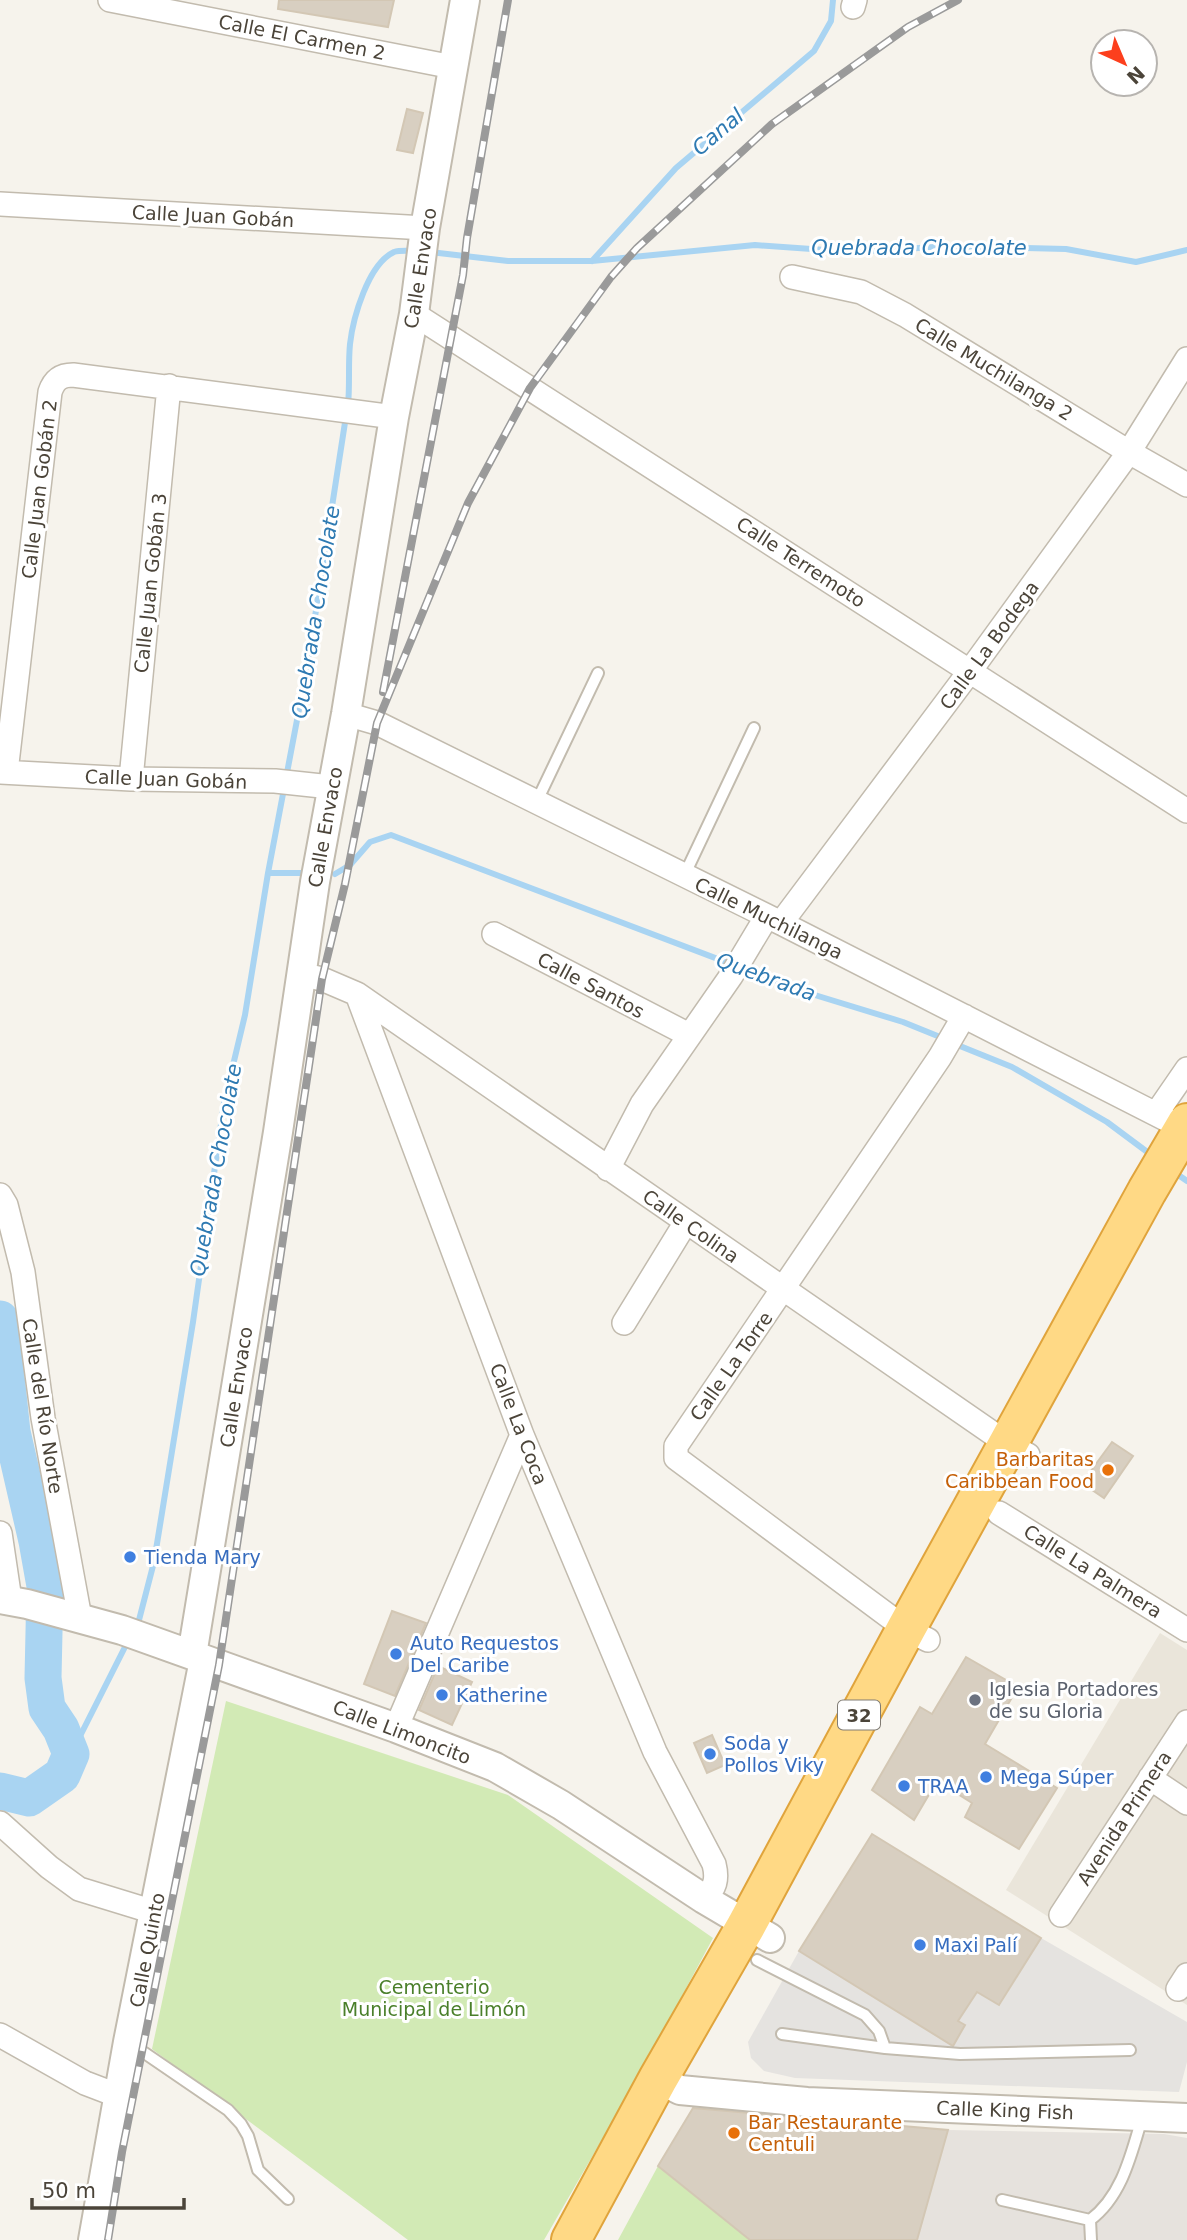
<svg xmlns="http://www.w3.org/2000/svg" width="1187" height="2240" font-family="'DejaVu Sans',sans-serif">
<style>
.residential{fill:#eae5da}
.industrial{fill:#e6e2dd}
.green{fill:#d2eab5}
.parking{fill:#e5e3e0}
.lines{fill:none;stroke-linecap:round;stroke-linejoin:round}
.stream{stroke:#a9d4f2;stroke-width:6}
.river{stroke:#a9d4f2;stroke-width:37}
.building{fill:#d8cfc1;stroke:#d3c7b4;stroke-width:2}
.service-casing{stroke:#c2bbae;stroke-width:14}
.minor-casing{stroke:#c2bbae;stroke-width:26}
.tertiary-casing{stroke:#c2bbae;stroke-width:32}
.trunk-casing{stroke:#e0a43c;stroke-width:42}
.service{stroke:#fff;stroke-width:10}
.minor{stroke:#fff;stroke-width:23}
.tertiary{stroke:#fff;stroke-width:28}
.trunk{stroke:#ffd985;stroke-width:38}
.rail-casing{stroke:#9a9a9a;stroke-width:8}
.rail{stroke:#fff;stroke-width:5;stroke-dasharray:16;stroke-linecap:butt}
.food-dot{fill:#e8710a;stroke:#fff;stroke-width:2.5}
.shop-dot{fill:#3f7fe0;stroke:#fff;stroke-width:2.5}
.worship-dot{fill:#6b7280;stroke:#fff;stroke-width:2.5}
.labels{text-anchor:middle;dominant-baseline:central;stroke-width:6;stroke-linejoin:round;paint-order:stroke}
.shield{fill:#fff;stroke:#817c74;stroke-width:2}
.shield-label{font-size:18px;font-weight:bold;fill:#4b4439}
.street-label{font-size:19px;fill:#4b4439;stroke:#fff}
.food-label{font-size:19px;fill:#c56008;stroke:#fff;text-anchor:end}
.shop-label{font-size:19px;fill:#366cbe;stroke:#fff;text-anchor:start}
.worship-label{font-size:19px;fill:#5b616d;stroke:#fff;text-anchor:start}
.park-label{font-size:19px;fill:#4a7f2a;stroke:#fff}
.water-label{font-size:21px;font-style:italic;fill:#2e7ab2;stroke:#fff}
</style>
<rect width="100%" height="100%" fill="#f6f3ec"/>
<path class="residential" d="M1160 1633 1187 1650V2005L1006 1890Z"/>
<path class="industrial" d="M948 2130 1164 2134 1187 2138V2240H917Z"/>
<path class="green" d="M226 1701 508 1795 713 1938 645 2065 544 2240H408L152 2049Z
M658 2166 750 2240H618Z"/>
<path class="parking" d="M1041 1938 1187 2022V2062L1179 2092 795 2078 764 2071 751 2058 748 2042 799 1951 953 2045 965 2026 958 2021 977 1992 1000 2005Z"/>
<g class="lines">
<path class="stream" d="M430 252 508 261H592L755 245 854 252 951 246 1066 249 1136 262 1187 250
M592 261 676 168 814 51 831 21 833 0
M348 405C350 385 348 364 350 344 353 318 368 264 394 252 400 250 410 251 416 251
M268 873H306
M335 874 350 865 370 842 391 835 805 992 903 1022 945 1039
M955 1044 1012 1067 1107 1122 1154 1157
M1174 1172 1187 1181
M135 1628 139 1620 154 1562 193 1322 224 1103 245 1015 268 873 308 662 346 416
M71 1754 128 1641"/>
<path class="river" d="M0 1319 12 1432 37 1541 45 1586 43 1678 47 1708 61 1729 71 1754 62 1775 29 1798 0 1791"/>
</g>
<path class="building" d="M279 0H394L388 27 278 9Z
M407 109 423 113 413 153 397 150Z
M1112 1442 1133 1456 1104 1498 1082 1483Z
M392 1611 426 1623 395 1696 364 1684Z
M966 1657 1018 1687 985 1744 1057 1788 1019 1849 965 1817 972 1803 937 1781 914 1820 872 1790 920 1707 932 1714Z
M438 1666 472 1682 452 1725 419 1710Z
M712 1735 725 1765 707 1773 694 1743Z
M872 1834 1041 1938 999 2005 977 1992 958 2021 965 2025 953 2046 799 1951Z
M693 2108 948 2130 917 2240H750L658 2166Z"/>
<g class="lines">
<g class="service-casing">
<path id="service" d="M536 803 598 673
M684 876 754 728
M757 1960 865 2015 879 2031 885 2048
M782 2034 885 2048 960 2054 1130 2050
M130 2043 228 2110 241 2124 248 2136 258 2170 288 2199
M1002 2200 1090 2220
M1091 2240 1090 2220C1122 2196 1131 2155 1142 2118"/>
</g>
<g class="minor-casing">
<path id="minor" d="M110 0 453 67
M853 7 855 0
M0 204 425 228
M792 277 861 292 905 315 1129 452 1187 485
M414 314 1187 811
M346 714 377 723 781 923 1187 1130
M0 772 131 779 275 781 331 787
M6 772 50 392C54 380 60 375 73 375L394 417
M131 779 169 386
M781 923 970 671 1129 452 1187 359
M494 934 689 1035
M300 974 322 979 357 994 522 1435 655 1752 714 1864C718 1880 715 1888 704 1899
M357 994 1008 1444 1028 1455
M1156 1114 1187 1069
M608 1169 642 1104 731 976 767 916
M0 1195 6 1205 23 1272 43 1418 80 1618
M624 1323 686 1222
M999 1513 1187 1630
M0 1533 10 1600
M928 1640 906 1629 676 1458V1446L940 1057 964 1016
M396 1728 522 1435
M1150 1778 1187 1803
M0 1823 49 1867 79 1889 154 1912
M1061 1915 1187 1722
M1178 1989 1187 1975
M0 2035 85 2083 119 2096"/>
</g>
<g class="tertiary-casing">
<path id="tertiary" d="M0 1599 27 1604 122 1630 396 1728 495 1767 561 1805 704 1899 770 1938
M192 1655 278 1132 315 882 346 714 394 417 414 314 425 228 465 0
M658 2079 680 2090 807 2102 1187 2118
M93 2240 128 2042 204 1660"/>
</g>
<g class="trunk-casing">
<path id="trunk" d="M571 2240 658 2079 746 1926 906 1629 1147 1191 1187 1123"/>
</g>
<use href="#service" class="service"/>
<use href="#minor" class="minor"/>
<use href="#tertiary" class="tertiary"/>
<use href="#trunk" class="trunk"/>
<g class="rail-casing">
<path id="rail" d="M383 692 463 275 467 238 508 0
M108 2240 122 2152 219 1665 322 979 345 884 377 723 468 503 530 388 611 277 637 248 772 124 908 27 958 0"/>
</g>
<use href="#rail" class="rail"/>
</g>
<g class="food-dot">
<circle cx="1108" cy="1470" r="7"/>
<circle cx="734" cy="2133" r="7"/>
</g>
<g class="shop-dot">
<circle cx="130" cy="1557" r="7"/>
<circle cx="396" cy="1654" r="7"/>
<circle cx="442" cy="1695" r="7"/>
<circle cx="710" cy="1754" r="7"/>
<circle cx="986" cy="1777" r="7"/>
<circle cx="904" cy="1786" r="7"/>
<circle cx="920" cy="1945" r="7"/>
</g>
<circle class="worship-dot" cx="975" cy="1700" r="7"/>
<g class="labels">
<rect class="shield" x="838" y="1700.5" width="42" height="29" rx="5"/>
<g class="shield-label">
<text x="859" y="1715">32</text>
</g>
<g class="street-label">
<text transform="translate(302 37) rotate(11)">Calle El Carmen 2</text>
<text transform="translate(213 216) rotate(3)">Calle Juan Gobán</text>
<text transform="translate(420 268) rotate(-81)">Calle Envaco</text>
<text transform="translate(994 369) rotate(31)">Calle Muchilanga 2</text>
<text transform="translate(39 489) rotate(-83)">Calle Juan Gobán 2</text>
<text transform="translate(801 562) rotate(33)">Calle Terremoto</text>
<text transform="translate(150 583) rotate(-84)">Calle Juan Gobán 3</text>
<text transform="translate(989 645) rotate(-54)">Calle La Bodega</text>
<text transform="translate(166 779) rotate(2)">Calle Juan Gobán</text>
<text transform="translate(325 827) rotate(-80)">Calle Envaco</text>
<text transform="translate(769 918) rotate(26)">Calle Muchilanga</text>
<text transform="translate(591 985) rotate(28)">Calle Santos</text>
<text transform="translate(691 1226) rotate(35)">Calle Colina</text>
<text transform="translate(731 1366) rotate(-55)">Calle La Torre</text>
<text transform="translate(236 1387) rotate(-81)">Calle Envaco</text>
<text transform="translate(43 1406) rotate(81)">Calle del Río Norte</text>
<text transform="translate(519 1424) rotate(69)">Calle La Coca</text>
<text transform="translate(1093 1571) rotate(32)">Calle La Palmera</text>
<text transform="translate(402 1732) rotate(21)">Calle Limoncito</text>
<text transform="translate(1124 1818) rotate(-57)">Avenida Primera</text>
<text transform="translate(147 1950) rotate(-79)">Calle Quinto</text>
<text transform="translate(1005 2110) rotate(2)">Calle King Fish</text>
</g>
<g class="food-label">
<text x="1094" y="1459">Barbaritas<tspan x="1094" dy="22">Caribbean Food</tspan></text>
<text x="748" y="2122" text-anchor="start">Bar Restaurante<tspan x="748" dy="22">Centuli</tspan></text>
</g>
<g class="shop-label">
<text x="144" y="1557">Tienda Mary</text>
<text x="410" y="1643">Auto Requestos<tspan x="410" dy="22">Del Caribe</tspan></text>
<text x="456" y="1695">Katherine</text>
<text x="724" y="1743">Soda y<tspan x="724" dy="22">Pollos Viky</tspan></text>
<text x="1000" y="1777">Mega Súper</text>
<text x="918" y="1786">TRAA</text>
<text x="934" y="1945">Maxi Palí</text>
</g>
<g class="worship-label">
<text x="989" y="1689">Iglesia Portadores<tspan x="989" dy="22">de su Gloria</tspan></text>
</g>
<g class="park-label">
<text x="434" y="1987">Cementerio<tspan x="434" dy="22">Municipal de Limón</tspan></text>
</g>
<g class="water-label">
<text transform="translate(718 132) rotate(-40)">Canal</text>
<text x="919" y="248">Quebrada Chocolate</text>
<text transform="translate(316 612) rotate(-81)">Quebrada Chocolate</text>
<text transform="translate(766 977) rotate(20)">Quebrada</text>
<text transform="translate(216 1170) rotate(-80)">Quebrada Chocolate</text>
</g>
</g>
<g transform="translate(1124 63) rotate(136)"><circle r="33" fill="#ffffff" stroke="#b7b4b0" stroke-width="2"/>
<path d="M0-5L12 26L0 18L-12 26Z" fill="#fc3f1d"/>
<text y="-10" font-size="19" font-weight="bold" text-anchor="middle" fill="#4b4439">N</text>
</g>
<path d="M32 2198v10h152v-10" fill="none" stroke="#4b4439" stroke-width="3.5"/>
<text x="42" y="2198" font-size="21" fill="#4b4439" stroke="#ffffff" stroke-width="5" paint-order="stroke">50 m</text>
</svg>
